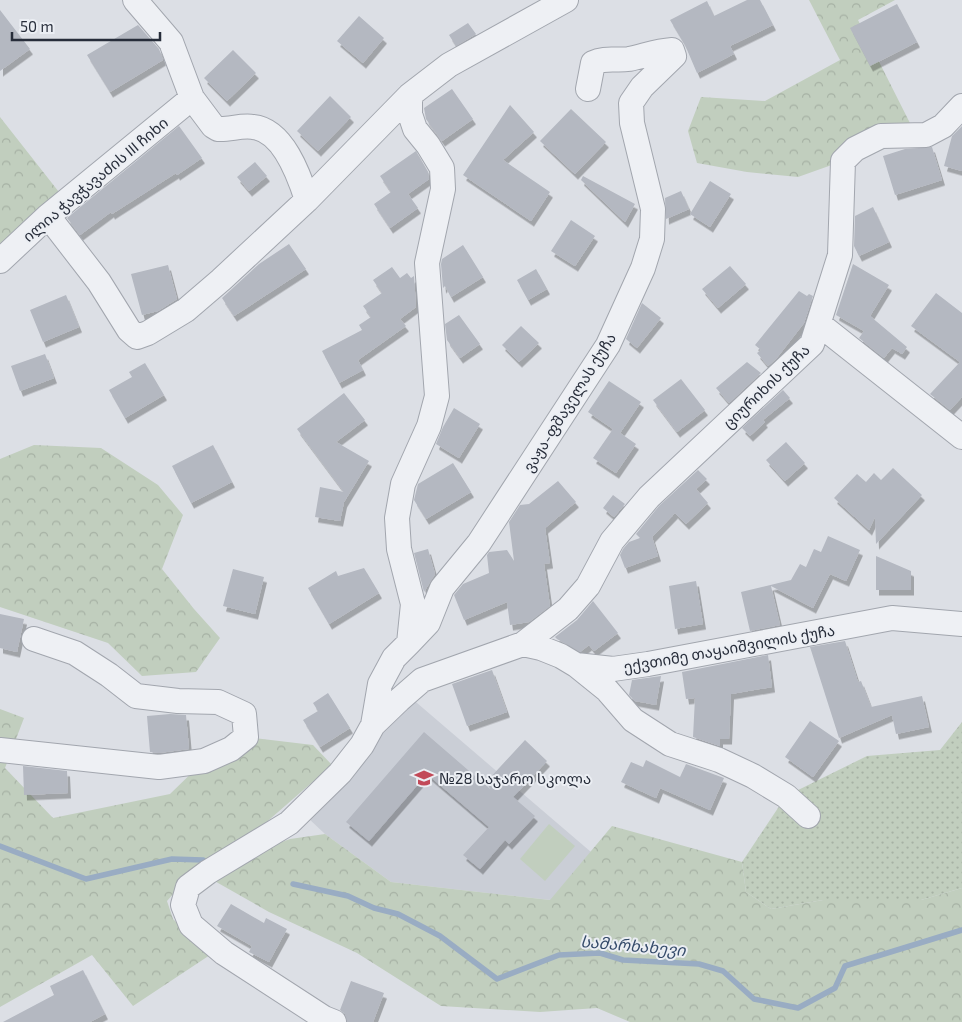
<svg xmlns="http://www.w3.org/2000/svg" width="962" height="1022" font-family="'Exo 2','Noto Sans Georgian',sans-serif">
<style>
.built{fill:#caced6}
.grass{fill:url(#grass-dots)}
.forest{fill:url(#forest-crowns)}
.garden{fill:#c1cebe}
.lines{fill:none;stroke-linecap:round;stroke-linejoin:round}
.stream{stroke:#99acc3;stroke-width:5.5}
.building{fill:#b4b8c1;filter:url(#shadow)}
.street-casing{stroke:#a2a6ae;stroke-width:26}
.street{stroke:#eef0f4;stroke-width:24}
.labels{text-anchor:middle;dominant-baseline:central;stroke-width:4;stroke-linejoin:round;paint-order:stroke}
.street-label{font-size:15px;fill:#272d3a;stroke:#ebeef3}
.poi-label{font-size:15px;fill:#272d3a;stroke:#ebeef3;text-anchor:start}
.water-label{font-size:16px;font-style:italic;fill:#354b6a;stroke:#ebeef3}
</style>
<defs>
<pattern id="grass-dots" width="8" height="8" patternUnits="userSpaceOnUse" patternTransform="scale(1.25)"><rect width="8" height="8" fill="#c1cebe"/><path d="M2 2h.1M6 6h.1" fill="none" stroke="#a6b1a4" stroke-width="1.8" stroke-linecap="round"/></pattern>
<pattern id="forest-crowns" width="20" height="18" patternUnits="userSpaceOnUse" patternTransform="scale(1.25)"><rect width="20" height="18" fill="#c1cebe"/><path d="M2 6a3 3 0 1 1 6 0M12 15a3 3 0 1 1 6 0" fill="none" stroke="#a6b1a4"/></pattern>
<filter id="shadow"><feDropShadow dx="3" dy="5.5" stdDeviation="0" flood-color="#0004"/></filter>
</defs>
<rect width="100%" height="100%" fill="#dcdfe5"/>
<path class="built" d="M410 697 591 852 551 900 391 882 325 834 307 817 378 739Z"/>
<path class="grass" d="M962 722V888L921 900H823L771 909 746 892 742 862 786 796 867 756 940 750Z"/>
<path class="forest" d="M809 0H895L858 20 916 135 798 177 747 172 697 163 688 131 701 97 765 101 840 60Z
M0 117 66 201 0 261Z
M34 445 101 448 158 485 183 515 162 569 194 609 220 638 196 672 142 676 108 643 0 607V459Z
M0 709 24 718 5 768 53 818 170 794 204 761 246 737 313 745 332 765 262 826 188 877 167 901 173 919 210 955 133 1006 92 955 0 1007Z
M612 826 742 862 746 892 771 909 823 900H921L962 888V1022H630L597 1008 540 1012 441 1006 357 953 269 912 211 879 254 852 290 839 325 834 391 882 550 900Z"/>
<path class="garden" d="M549 824 575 846 545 881 520 859Z"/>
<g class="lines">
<path class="stream" d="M0 846 86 879 172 859 203 860
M293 884 348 896 374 908 398 914 440 936 497 979 559 955 600 953 623 960 699 964 723 971 754 999 798 1008 835 988 845 966 962 930"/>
</g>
<path class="building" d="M747 0H760L773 25 730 46 734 54 697 73 685 45 670 20 707 1 714 16Z
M897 4 917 42 870 66 850 28Z
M0 10 30 49 0 71Z
M359 16 384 38 363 63 337 41Z
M468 23 476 34 456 46 449 35Z
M138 25 159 49 163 60 110 92 87 55Z
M233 50 256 73 227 101 204 78Z
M452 89 473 119 442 141 426 119 424 108Z
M330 96 351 117 318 151 297 131Z
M510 105 534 132 503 160 550 192 531 221 463 175Z
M571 109 606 142 575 174 540 141Z
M179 126 202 158 177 175 176 173 112 214 111 212 80 235 67 218Z
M962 126V171L944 166 952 136Z
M932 147 942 180 895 195 883 156 905 149Z
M416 151 428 172 429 179 408 194 418 208 390 228 374 204 391 192 380 176Z
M255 162 267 176 249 191 237 177Z
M583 176 635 204 625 222 581 180Z
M710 181 731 194 710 227 690 214Z
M681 191 689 209 666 219 665 198Z
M873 207 889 242 859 256 854 246 855 216Z
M571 220 595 236 575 266 551 251Z
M289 244 306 269 234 316 222 298 259 264Z
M463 245 483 277 451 297 445 286 443 288 441 264 442 259Z
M853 264 889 285 870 316 907 347 902 354 892 348 884 358 859 338 864 331 836 315Z
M168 265 177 299 158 311 142 315 131 274Z
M730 266 746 284 718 308 702 289Z
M392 267 400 278 407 273 411 278 414 276 416 307 400 319 406 326 358 360 363 370 339 383 322 351 362 330 359 325 371 317 363 306 382 293 373 280Z
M536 269 547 289 528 300 517 280Z
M799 291 807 296 809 294 813 296 804 323 776 359 768 366 757 353 761 350 755 345Z
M936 293 962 313V397L950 410 930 394 960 362 911 326Z
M66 295 79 327 43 342 30 310Z
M642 303 661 318 637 348 626 339Z
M459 315 480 344 460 358 447 340 445 324Z
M521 326 539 343 519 362 502 345Z
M45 354 54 378 20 391 11 366Z
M747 362 761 373 729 403 716 388Z
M145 363 164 395 125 418 109 390 132 377 129 372Z
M681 379 705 410 677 432 653 400Z
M609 381 641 402 620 433 636 444 616 473 593 458 613 429 588 412Z
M783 390 790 398 763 420 765 422 750 436 742 428Z
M344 393 365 420 336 442 369 461 344 502 340 521 315 517 320 487 344 492 297 429Z
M454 408 480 424 459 458 436 444 443 427Z
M786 442 805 463 785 481 766 460Z
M213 445 232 482 191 503 172 466Z
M453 463 471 492 426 519 414 500 418 484Z
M893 468 922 495 876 544 875 517 869 530 834 498 857 474 866 482 874 473 881 480Z
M698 470 707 479 696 489 708 503 686 524 675 513 652 537 658 556 625 568 620 555 623 549 629 542 640 538 636 534 659 506Z
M558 481 576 502 545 528 550 563 544 564 550 606 529 622 510 625 507 602 464 620 454 595 463 584 489 573 487 555 489 552 507 550 514 561 509 522 520 505 529 504Z
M613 495 625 504 614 517 603 508Z
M828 536 860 550 846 581 830 574 813 608 771 586 780 625 750 631 741 592 791 580 800 564 806 567 814 549 821 552Z
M428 549 435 574 424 592 414 553Z
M876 556 911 571V590H876Z
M364 568 379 593 329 624 308 588 336 571 338 576Z
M233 569 264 577 255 614 223 606Z
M696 581 703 624 675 629 669 586Z
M593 601 618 633 594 651 589 645 580 652 557 639 555 637 577 620Z
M0 614 24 619 17 652 0 648Z
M845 641 858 682 861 681 871 707 922 696 929 727 896 734 892 715 839 738 810 647Z
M768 655 772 687 731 694 729 739H720V746L693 737 695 698 686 699 682 672Z
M492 670 507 712 467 726 452 684Z
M661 676 656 705 635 701 629 695 632 680Z
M328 693 350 728 320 747 303 720 318 711 313 703Z
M170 714 186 715 189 749 159 753 150 752 147 716Z
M810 721 839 741 813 777 785 757Z
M424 732 490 789 487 781 525 740 547 761 513 797 535 816 509 844 505 840 480 869 463 855 489 827 427 774 369 841 346 822Z
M646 760 680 777 686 764 724 778 710 810 660 788 656 798 621 782 631 762 643 767Z
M23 766 67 771 68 793 24 795Z
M231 904 264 923 266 918 287 929 269 962 249 952 252 946 217 926Z
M83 970 105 1014 90 1022H3L54 995 50 986Z
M351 981 384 993 373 1022H347L345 1014 340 1010Z"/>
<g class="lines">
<g class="street-casing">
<path id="street" d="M135 0 171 42 192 98 213 126 218 129C229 130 241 125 253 127 283 130 299 175 307 200
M48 216 99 282 129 330 137 337 148 333 186 310 221 280 307 200 410 95 449 65 566 0
M0 261 48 216 192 98
M819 324 962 437
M409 643 428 623 442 588 479 543 608 345 643 268 652 239 653 209 632 123 631 103 642 87 674 56 672 50C656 51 644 56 629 59 616 61 605 57 593 63L588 89
M523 644 568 609 588 586 612 541 649 497 812 344 840 255 843 161 855 149 881 136 926 135 943 126 962 106
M576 665 607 690 633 720 670 744 719 760 753 776 786 796 808 816
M373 725 399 700 422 680 523 644 541 648 561 656 576 665 613 669 648 664 892 618 962 624
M0 750 159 767 204 761 231 749 246 737 244 714 218 702 178 701 136 696 109 675 75 653 34 639
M334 1022 324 1018 224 953 191 925 183 905 188 887 208 872 289 823 340 773 362 745 373 725 380 684 394 658 409 643 413 604 399 549 397 518 403 484 429 426 437 396 427 263 443 189 442 168 428 145 415 129 410 114V95"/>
</g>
<use href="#street" class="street"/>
</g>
<defs>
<g id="school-bare" transform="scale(1.5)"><path d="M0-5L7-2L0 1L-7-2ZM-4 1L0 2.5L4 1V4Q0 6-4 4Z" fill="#c24958" stroke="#ebeef3" stroke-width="2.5" paint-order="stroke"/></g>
</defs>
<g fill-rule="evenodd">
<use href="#school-bare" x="424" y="778"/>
</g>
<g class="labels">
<g class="street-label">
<text transform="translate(95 179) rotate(-40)">ილია ჭავჭავაძის III ჩიხი</text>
<text transform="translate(766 386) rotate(-44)">ციურიხის ქუჩა</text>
<text transform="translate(569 402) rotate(-58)">ვაჟა-ფშაველას ქუჩა</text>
<text transform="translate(729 648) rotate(-10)">ექვთიმე თაყაიშვილის ქუჩა</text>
</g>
<g class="poi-label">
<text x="439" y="778">№28 საჯარო სკოლა</text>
</g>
<g class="water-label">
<text transform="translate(633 945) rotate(5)">სამარხახევი</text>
</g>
</g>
<path d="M12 32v8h148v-8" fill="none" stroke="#272d3a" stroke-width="2.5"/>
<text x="20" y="32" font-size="15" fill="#272d3a" stroke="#ebeef3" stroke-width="4" paint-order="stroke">50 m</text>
</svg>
